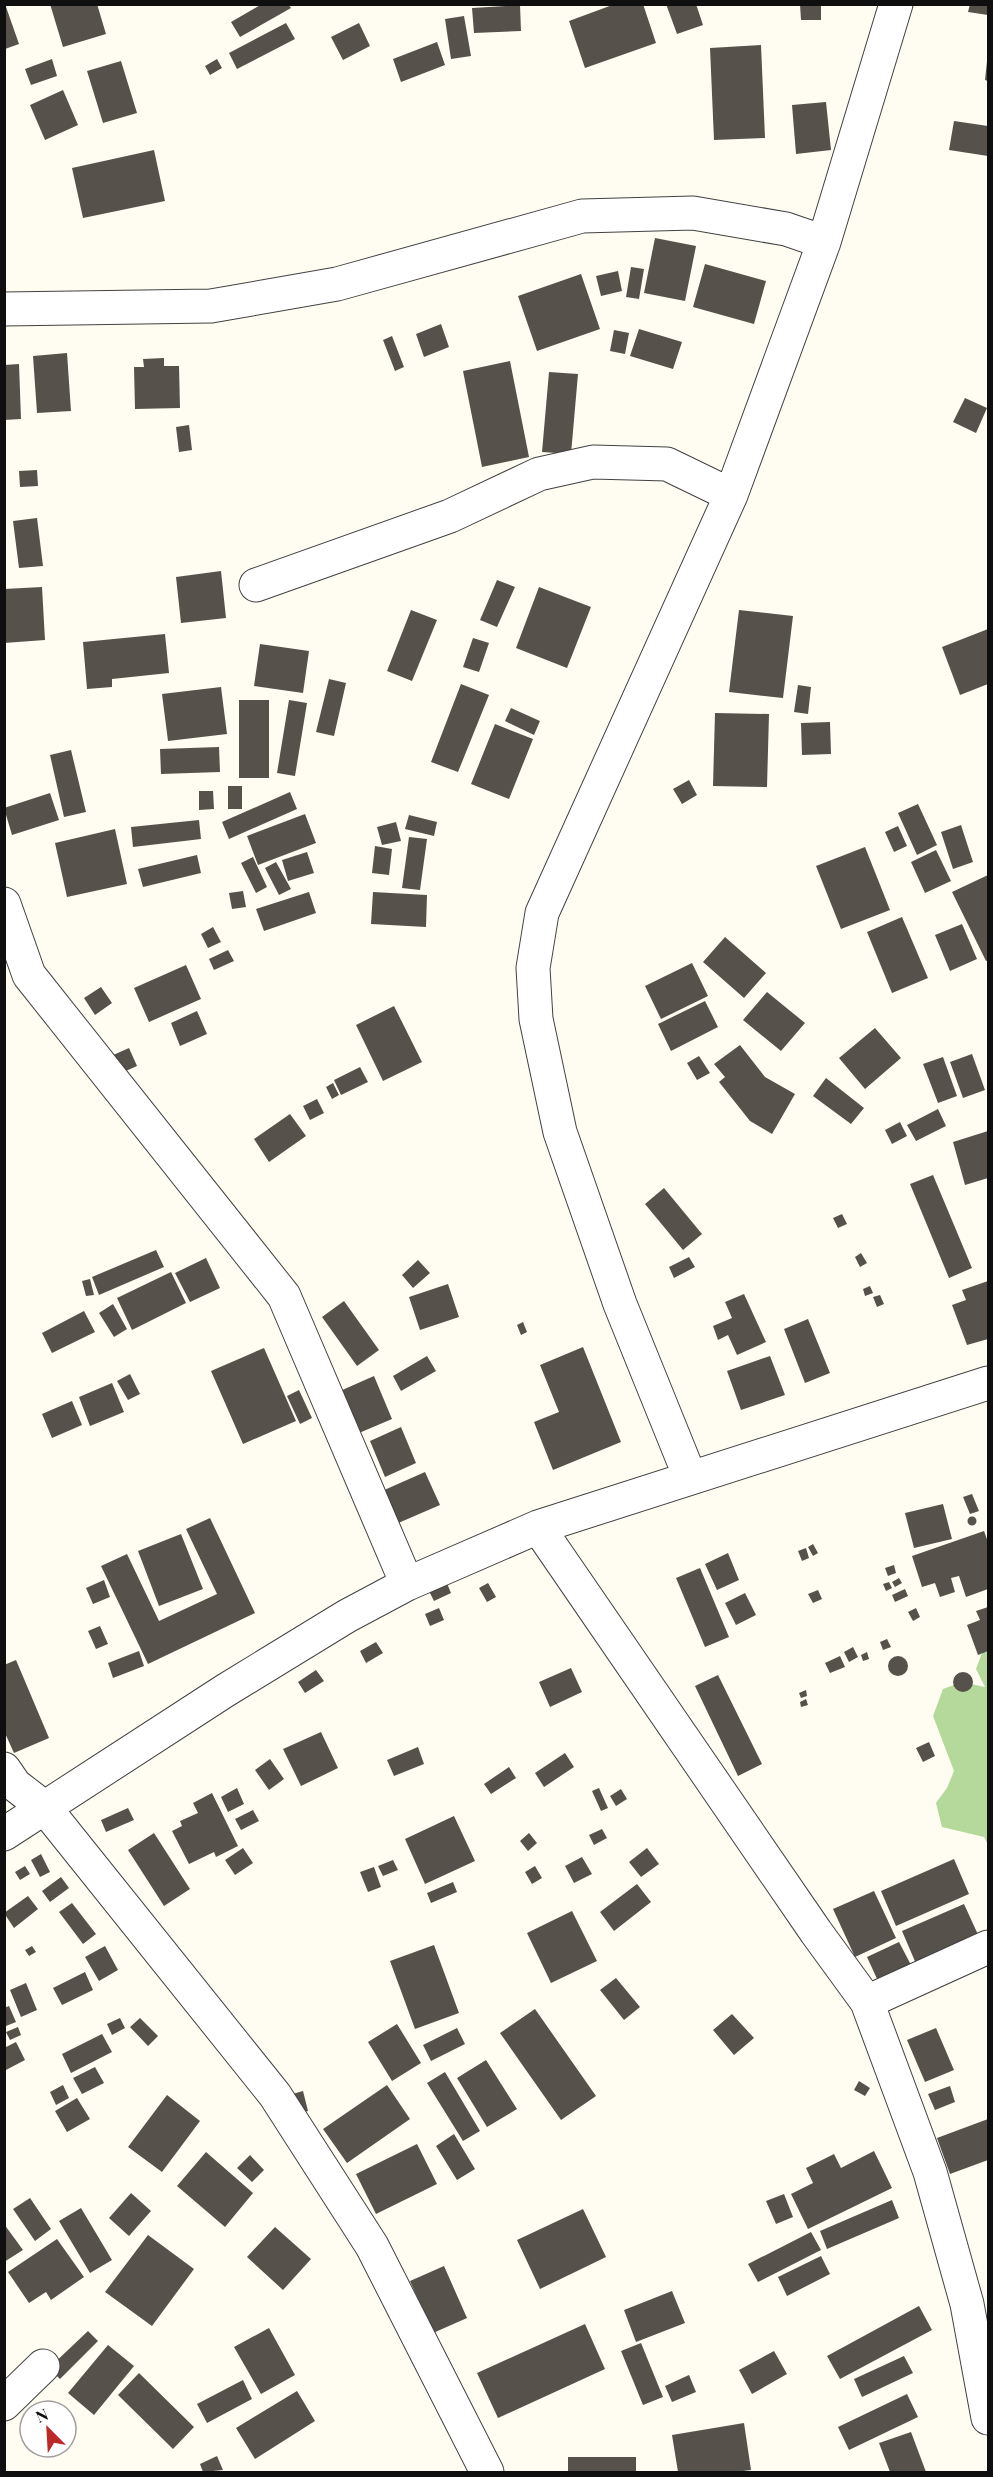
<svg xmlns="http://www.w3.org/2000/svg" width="993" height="2477" font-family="'Playfair Display',serif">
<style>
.forest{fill:#b4d99a}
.building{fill:#57514b}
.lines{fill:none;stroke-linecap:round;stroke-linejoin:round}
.minor-casing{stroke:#424242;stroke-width:35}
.minor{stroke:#fff;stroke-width:33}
</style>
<rect width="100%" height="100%" fill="#fffdf1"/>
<path class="forest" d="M987 1640H988V1845L984 1837 942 1827 936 1803 947 1788 954 1771 933 1716 943 1689 962 1682 985 1687 976 1669Z"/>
<path class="building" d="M5 4 19 44 5 49Z
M50 4H97L106 34 63 47Z
M262 4H288L291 8 240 37 231 22Z
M615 4H643L656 43 585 68 569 21Z
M666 4H696L703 25 677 34Z
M800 4H821V20H801Z
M970 4H988V15L968 12Z
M520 5 521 31 474 33 472 8Z
M464 16 471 56 451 59 445 19Z
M286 23 295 39 237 69 229 53Z
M359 23 370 46 343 60 331 37Z
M437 42 445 65 401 82 393 59Z
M761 45 765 138 714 140 710 48Z
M52 59 57 76 31 85 25 69Z
M217 59 222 68 210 75 205 66Z
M121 61 137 113 103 123 87 71Z
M987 61H988V81L985 80Z
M63 90 78 125 45 140 30 105Z
M826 102 831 150 796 154 792 105Z
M954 121 988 126V156L949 150Z
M154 150 165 201 83 218 72 168Z
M655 238 696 246 685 301 644 293Z
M705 264 766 281 754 324 693 307Z
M631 267 644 269 639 299 626 297Z
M618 271 622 291 601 296 596 276Z
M581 274 600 329 537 351 518 296Z
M441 324 449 347 424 357 416 334Z
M639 329 682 342 673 369 630 356Z
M614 330 629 333 625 354 610 351Z
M392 336 404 367 395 371 383 340Z
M67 353 71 411 37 413 33 356Z
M164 358V366H179L180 408 135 409 134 367H144L143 359Z
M510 361 529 457 482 467 463 371Z
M19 364 21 419 4 420V365Z
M549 372 578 374 571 454 542 452Z
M965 398 987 408 976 433 953 422Z
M189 425 192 450 179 452 176 427Z
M37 470 38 486 20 487 19 471Z
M37 518 43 566 19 568 13 521Z
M221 571 226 618 181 623 176 577Z
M497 580 515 587 497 627 480 620Z
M42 587 45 640 4 643V589Z
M539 587 591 607 567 668 516 648Z
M411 610 437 620 412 681 387 671Z
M739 610 793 616 783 698 729 692Z
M988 629V684L960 695 942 647Z
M165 634 169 673 112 679V687L87 689 83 642Z
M473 638 489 643 479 672 463 667Z
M260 644 309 651 303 693 254 686Z
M329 679 346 683 334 736 316 732Z
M461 684 489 695 458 772 431 762Z
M798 685 811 687 808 714 794 712Z
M221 687 227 734 168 741 162 694Z
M239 700H269V778H239Z
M289 700 307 703 295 776 277 773Z
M511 708 540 721 534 735 505 721Z
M715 713 769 714 767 787 713 786Z
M830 722 831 754 802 755 801 723Z
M495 724 533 739 509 799 471 784Z
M219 747 220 772 161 774 160 749Z
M71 750 86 812 64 817 50 755Z
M689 780 697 795 682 804 673 789Z
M228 786H242V809H228Z
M199 791H213L214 809 199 810Z
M290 792 297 809 229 839 222 822Z
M50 793 59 820 12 835 4 808Z
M918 804 937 845 917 855 898 813Z
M305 814 316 843 258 865 247 836Z
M409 815 437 822 434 836 405 829Z
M199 820 201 839 133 847 131 827Z
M396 822 401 841 382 845 377 827Z
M961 825 973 862 953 869 941 832Z
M898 826 907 846 894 852 885 832Z
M115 829 127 884 67 897 55 843Z
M409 837 427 839 420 890 402 888Z
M375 846 392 849 389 875 372 873Z
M865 847 890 910 841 929 816 866Z
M936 850 951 881 925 893 911 862Z
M307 852 314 873 288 881 282 860Z
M197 855 201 873 143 887 138 869Z
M253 857 267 887 256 893 241 863Z
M276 862 291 889 279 895 265 868Z
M988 875V960L986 961 952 892Z
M243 891 246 907 232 909 229 893Z
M309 892 316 913 264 931 256 909Z
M373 892 427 895 426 927 371 924Z
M902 917 928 978 892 993 867 932Z
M962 924 977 959 950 971 935 935Z
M213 927 221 942 208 948 201 934Z
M725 937 766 973 744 998 703 962Z
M228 950 234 961 214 970 209 959Z
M692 963 708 996 661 1019 645 986Z
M186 965 201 999 149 1022 134 988Z
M101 987 112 1003 95 1015 84 998Z
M767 992 805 1023 781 1051 743 1020Z
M705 1001 718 1027 671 1051 658 1024Z
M394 1006 422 1062 383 1081 356 1025Z
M197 1011 207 1034 180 1046 171 1023Z
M875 1028 901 1058 865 1089 839 1058Z
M740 1045 765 1077 795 1094 772 1134 750 1121 719 1082 725 1077 714 1064Z
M129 1048 137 1066 119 1074 111 1056Z
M972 1054 985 1090 963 1098 950 1062Z
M699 1056 710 1073 697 1080 687 1063Z
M943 1057 957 1096 938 1103 923 1064Z
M360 1067 368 1082 341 1095 334 1080Z
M826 1078 864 1108 851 1124 813 1096Z
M333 1083 339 1095 332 1099 326 1087Z
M317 1099 324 1113 310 1120 303 1106Z
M938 1109 946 1126 916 1141 907 1125Z
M290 1114 306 1136 269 1162 254 1139Z
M900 1122 907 1136 892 1144 885 1130Z
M988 1131V1178L965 1185 953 1142Z
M933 1175 972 1268 949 1278 910 1184Z
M664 1188 702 1234 683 1250 645 1204Z
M842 1214 847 1224 838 1228 833 1218Z
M156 1250 164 1267 99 1295 92 1277Z
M861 1253 867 1263 860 1267 855 1257Z
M689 1257 695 1267 674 1278 669 1267Z
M206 1258 220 1288 190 1302 175 1273Z
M418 1260 430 1273 413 1288 402 1275Z
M171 1272 186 1303 132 1330 117 1298Z
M90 1279 94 1295 86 1296 82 1281Z
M988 1281V1339L967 1345 952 1305 966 1300 962 1290Z
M448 1284 459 1317 420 1330 409 1297Z
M870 1286 873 1293 865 1296 863 1289Z
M744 1294 766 1342 737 1355 728 1335 718 1340 713 1326 732 1318 725 1302Z
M880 1295 884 1304 877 1307 873 1297Z
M344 1301 379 1350 357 1366 322 1317Z
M113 1304 127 1329 114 1337 99 1313Z
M84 1311 95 1332 52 1353 42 1333Z
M808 1319 830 1373 805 1383 784 1329Z
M523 1322 527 1332 521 1335 517 1325Z
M583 1347 621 1442 553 1470 534 1422 559 1412 540 1365Z
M264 1348 296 1421 243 1444 211 1371Z
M427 1356 436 1371 401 1391 393 1376Z
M770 1356 785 1395 741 1410 727 1371Z
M130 1374 140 1394 128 1400 117 1381Z
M374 1376 392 1419 359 1433 340 1391Z
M112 1383 124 1412 90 1426 79 1397Z
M299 1390 312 1418 300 1424 287 1396Z
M72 1401 82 1425 52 1438 42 1414Z
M401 1427 416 1463 385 1477 370 1441Z
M425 1472 440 1505 396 1524 382 1491Z
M972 1494 979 1511 970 1514 963 1497Z
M943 1504 952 1539 914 1548 905 1513Z
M967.5 1521a4.5 4.5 0 1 1 9 0a4.5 4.5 0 1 1-9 0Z
M210 1518 255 1613 148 1664 101 1566 127 1554 159 1621 217 1594 186 1529Z
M984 1531 988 1542V1589L966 1597 959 1576 951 1578 955 1592 940 1597 935 1583 922 1587 912 1556Z
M181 1534 203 1589 159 1606 138 1551Z
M813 1544 818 1553 813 1556 808 1547Z
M806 1548 809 1558 802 1561 798 1551Z
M728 1553 739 1580 717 1590 705 1564Z
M894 1565 896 1573 888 1576 885 1568Z
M700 1568 729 1637 705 1647 676 1578Z
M899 1578 902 1583 895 1587 892 1582Z
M104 1580 110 1597 93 1604 86 1588Z
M446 1581 451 1593 434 1601 428 1589Z
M889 1582 892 1588 886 1591 883 1584Z
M488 1583 496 1597 487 1602 479 1588Z
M905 1589 908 1596 895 1602 892 1595Z
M818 1590 822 1599 813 1603 808 1594Z
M745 1593 756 1615 736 1625 725 1603Z
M988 1607V1651L978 1655 967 1625 980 1620 976 1611Z
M439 1608 444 1620 430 1626 425 1614Z
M916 1608 920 1617 913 1621 908 1612Z
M100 1626 108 1644 96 1649 88 1631Z
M887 1639 891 1647 883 1650 880 1642Z
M376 1642 383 1653 366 1663 360 1651Z
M853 1647 858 1657 849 1662 844 1652Z
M139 1651 144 1666 113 1678 108 1663Z
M867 1652 869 1659 863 1661 861 1655Z
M840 1656 845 1667 830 1673 825 1663Z
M888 1666a10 10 0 1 1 20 0a10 10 0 1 1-20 0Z
M16 1660 49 1738 14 1753 4 1731V1665Z
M571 1668 582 1692 550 1707 539 1682Z
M316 1670 324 1681 305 1693 298 1682Z
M953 1682a10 10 0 1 1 20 0a10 10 0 1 1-20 0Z
M718 1675 762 1764 738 1776 695 1686Z
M806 1690 807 1696 801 1698 799 1693Z
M806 1699 808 1705 801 1707 800 1702Z
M321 1732 338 1768 301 1786 283 1749Z
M929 1742 935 1756 923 1762 916 1748Z
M418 1747 424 1764 394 1776 387 1760Z
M565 1753 574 1767 544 1787 535 1773Z
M270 1759 284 1779 269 1790 255 1770Z
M509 1767 516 1778 491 1794 484 1784Z
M237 1788 244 1804 228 1812 221 1797Z
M599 1788 608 1808 601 1811 592 1791Z
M621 1789 627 1799 616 1806 610 1796Z
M212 1793 238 1846 216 1857 214 1852 189 1864 172 1831 182 1826 180 1821 198 1813 193 1803Z
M128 1808 134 1820 106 1832 101 1820Z
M253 1810 259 1821 241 1830 235 1819Z
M454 1816 475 1861 425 1884 405 1839Z
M602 1829 607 1838 594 1845 589 1835Z
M154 1833 190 1889 164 1906 128 1850Z
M529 1833 537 1843 528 1851 520 1841Z
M243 1848 253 1863 235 1875 225 1860Z
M647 1848 659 1864 641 1877 629 1862Z
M41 1854 50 1872 40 1877 31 1860Z
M582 1857 592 1874 574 1883 565 1866Z
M954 1859 969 1894 896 1926 881 1891Z
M393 1860 398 1870 383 1876 378 1866Z
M25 1866 30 1874 20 1880 15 1872Z
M535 1866 542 1878 532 1884 525 1872Z
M374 1867 381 1887 368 1892 360 1872Z
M61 1877 69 1888 50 1902 42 1891Z
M453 1882 457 1892 431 1903 427 1893Z
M637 1884 651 1902 614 1931 600 1912Z
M874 1891 896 1938 855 1957 833 1909Z
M28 1896 38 1909 14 1928 4 1913Z
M72 1903 96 1934 83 1944 59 1912Z
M964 1904 980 1939 917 1966 902 1931Z
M572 1911 597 1961 551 1983 527 1933Z
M899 1942 911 1965 878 1981 867 1957Z
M434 1945 459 2013 415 2029 390 1961Z
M32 1946 36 1952 29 1956 25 1950Z
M105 1946 118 1970 99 1981 85 1957Z
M85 1972 93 1990 62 2005 53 1988Z
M616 1978 640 2007 624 2020 600 1990Z
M26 1983 37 2010 21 2017 10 1990Z
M9 2006 16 2022 6 2026 4 2008Z
M535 2009 596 2096 561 2120 500 2033Z
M732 2014 754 2038 734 2055 713 2030Z
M120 2018 125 2028 112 2035 107 2024Z
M140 2018 158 2036 148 2046 130 2027Z
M397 2024 421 2063 392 2081 368 2042Z
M18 2027 21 2035 10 2040 6 2032Z
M457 2028 465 2044 431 2061 423 2045Z
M936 2028 954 2070 925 2082 907 2040Z
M102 2034 112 2052 71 2073 62 2054Z
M16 2042 25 2060 4 2071V2048Z
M486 2060 517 2109 487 2127 457 2078Z
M95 2067 104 2083 82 2094 73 2078Z
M445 2072 480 2131 463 2141 427 2083Z
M859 2081 870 2088 865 2096 854 2090Z
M63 2085 69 2098 56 2105 50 2092Z
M387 2085 410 2119 347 2163 323 2129Z
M950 2086 955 2102 935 2110 928 2094Z
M303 2091 308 2111 295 2115 289 2095Z
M167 2095 200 2121 162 2172 128 2147Z
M77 2098 90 2119 67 2132 55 2111Z
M988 2119V2160L950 2174 937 2138Z
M454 2134 475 2169 457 2180 436 2146Z
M417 2144 437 2184 376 2214 356 2174Z
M874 2151 892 2188 808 2229 791 2194 813 2183 806 2168 834 2154 841 2168Z
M206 2152 253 2193 225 2227 177 2186Z
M250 2155 264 2170 252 2182 237 2168Z
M131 2193 151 2211 129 2236 109 2218Z
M784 2194 793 2217 776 2224 766 2201Z
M30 2198 51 2229 35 2241 13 2209Z
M892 2200 899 2218 827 2249 820 2231Z
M81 2208 112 2260 90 2273 59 2221Z
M583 2209 606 2257 540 2289 517 2240Z
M4 2224 23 2250 4 2262Z
M275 2227 311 2259 283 2290 247 2257Z
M811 2232 821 2250 758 2282 748 2264Z
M148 2235 194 2269 152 2326 105 2292Z
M57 2239 84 2277 51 2300 46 2292 29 2303 8 2272Z
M821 2256 830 2274 787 2296 778 2277Z
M444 2266 467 2318 433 2333 410 2281Z
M672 2291 685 2323 636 2342 624 2310Z
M919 2306 932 2330 840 2379 827 2356Z
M585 2324 605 2369 498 2418 477 2373Z
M269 2328 295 2375 261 2394 234 2347Z
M88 2331 98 2341 60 2379 49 2368Z
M641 2343 663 2397 643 2405 621 2351Z
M108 2345 134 2366 94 2415 68 2393Z
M774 2351 787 2374 752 2394 739 2370Z
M904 2356 913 2373 862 2397 854 2379Z
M139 2373 194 2427 173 2449 118 2395Z
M689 2375 696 2392 672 2402 665 2386Z
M243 2380 252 2399 207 2423 197 2404Z
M297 2391 315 2421 255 2459 236 2428Z
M907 2394 918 2417 849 2450 838 2427Z
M744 2423 751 2470 735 2472H678L672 2435Z
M911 2432 926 2472H890L879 2443Z
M217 2456 223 2470 203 2472 200 2464Z
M568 2457H636V2472H568Z"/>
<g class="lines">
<g class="minor-casing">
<path id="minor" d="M4 309 211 306 337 284 582 216 693 213 786 229 824 242
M256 585 450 516 539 474 593 462 667 464 731 495
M4 904 29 975 284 1296 407 1584
M690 1477 620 1304 560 1132 536 1019 533 968 542 913 731 495 824 242 896 4
M538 1527 816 1932 867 2002 930 2172 967 2304 988 2418
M4 1769 15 1785 45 1808 275 2095 372 2246 487 2472
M4 1834 226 1690 347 1616 407 1584 538 1527 988 1383
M867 2002 988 1947
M4 2404 43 2366"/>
</g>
<use href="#minor" class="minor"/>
</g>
<rect width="993" height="2477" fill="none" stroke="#0f0f0f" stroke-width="12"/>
<g transform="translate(48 2429) rotate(336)"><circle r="28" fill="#ffffff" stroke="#9f9f9f" stroke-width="1.5"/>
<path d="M0-4.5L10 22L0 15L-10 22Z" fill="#bd2929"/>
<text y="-9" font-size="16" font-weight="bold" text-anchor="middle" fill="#0f0f0f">N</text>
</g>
</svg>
